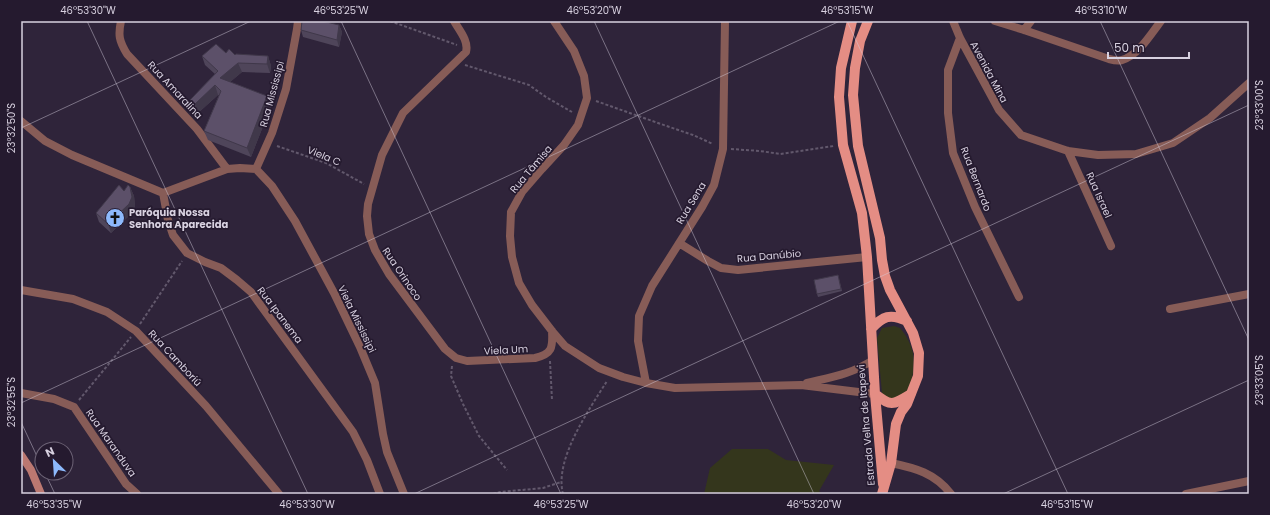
<svg xmlns="http://www.w3.org/2000/svg" width="1270" height="515" font-family="Poppins,sans-serif">
<style>
.green{fill:#34361c}
.lines{fill:none;stroke-linecap:round;stroke-linejoin:round}
.path{stroke:#62586c;stroke-width:2;stroke-dasharray:3 2;stroke-linecap:butt}
.street{stroke:#875c57;stroke-width:8}
.secondary{stroke:#bb7871;stroke-width:8}
.primary{stroke:#e48d84;stroke-width:10}
.wall{fill:#4f455a}
.shaded-wall{fill:#40384a}
.building{fill:#5c5069;stroke:#40384a}
.ticks{fill:none;stroke:#d8d1e0;stroke-width:1;stroke-opacity:0.45}
.labels{text-anchor:middle;dominant-baseline:central;stroke-width:3.5;stroke-linejoin:round;paint-order:stroke}
.street-label{font-size:10px;fill:#d8d1e0;stroke:#251a2f}
.poi-label{font-size:10px;font-weight:bold;fill:#d8d1e0;stroke:#251a2f;text-anchor:start}
.neatline{fill:none;stroke:#d8d1e0;stroke-width:1.5}
.ticks-label{font-size:10px;text-anchor:middle;fill:#d8d1e0}
</style>
<rect width="100%" height="100%" fill="#2f243a"/>
<path class="green" d="M894 326 900 328C906 335 911 344 913 353 915 366 913 392 899 398 896 399 892 399 889 399L882 393 877 338 882 328Z
M732 449H768L786 460 834 465 819 491 823 494H704L710 468Z"/>
<g class="lines">
<path class="path" d="M390 21 457 45
M465 65 529 85 546 97 572 112
M596 101 658 123 693 135 713 144
M277 146 326 163 364 184
M731 149 760 151 780 154 834 146
M140 324 182 261
M550 361 552 400
M452 366 451 376 463 404 479 436 507 470
M79 400 131 337
M493 494 500 492 543 488 561 482
M563 494C554 459 589 410 607 381"/>
<path class="street" d="M121 21C118 35 119 41 127 54L197 129 227 169
M454 21C459 30 469 41 466 52L403 113 382 155 368 204 367 216 369 234 375 250 389 274 445 349 456 358 467 361 535 358C552 354 553 348 552 331
M554 21 574 51 584 76 587 98 578 125 564 145 542 169 522 192 511 212 510 236 512 257 519 283 532 305 552 331 565 346 599 368 623 377 646 383 675 388 801 385 875 394
M953 21 960 38 999 110 1021 135 1068 151 1098 155 1136 154 1173 143 1210 118 1249 83
M995 21 1024 30 1109 59C1113 60 1118 61 1122 60 1138 56 1151 34 1161 21
M1024 30 1031 21
M960 38 948 70V113L953 153 975 207 1019 297
M21 121 45 141 72 155 163 193 168 220 173 235 187 253 205 262 221 268 237 280 251 292 353 432 367 460 380 494
M1068 151 1111 246
M256 169 272 186 295 221 334 293 360 347 375 383 383 434 387 452 404 494
M256 169 272 133 286 89 297 29 298 21
M163 193 227 169 240 168 256 169
M679 243 708 261 721 268 738 270 867 257
M21 290 73 299 107 312 136 331 206 406 279 494
M1170 309 1249 294
M646 383 638 341 639 316 652 286 702 207 714 185 723 149 725 21
M807 383C832 377 852 374 873 360
M21 393 54 399 74 407 126 484 137 494
M891 463C915 468 935 473 951 494
M1186 494 1249 481"/>
<path class="secondary" d="M21 455 31 470 41 494"/>
<path class="primary" d="M852 21 841 68 839 97 843 145 862 213 867 257 875 394 883 484
M868 21 860 41 855 68 853 95 858 146 880 238 882 260 885 276 890 290 913 333 919 353 918 376 907 404 901 412 896 424 891 463 882 494
M871 329C883 316 890 313 907 321
M875 394C891 407 893 405 911 394"/>
</g>
<path class="wall" d="M339 25 342 32 339 47 303 37 301 30Z
M226 53 235 55 268 56 271 66 270 73 242 72 230 82 271 106 251 157 208 140 204 131 219 95H218L198 113 194 109 190 100 215 74 205 65 202 56Z
M130 187 134 196 135 206 132 213 111 233 99 222 96 213Z
M838 275 842 291 818 297 817 294Z"/>
<path class="shaded-wall" d="M339 25 342 32 339 47 337 40Z
M268 56 271 66 270 73 267 64Z
M238 63 242 72 223 88 220 78Z
M215 85 218 95 198 113 195 104Z
M267 96 271 106 251 157 247 148Z
M130 187 134 196 135 206 132 213 111 233 108 224Z"/>
<path class="building" d="M302 21H322L339 25 337 40 301 30Z
M216 44 226 53 229 49 235 55 236 54 268 56 267 64 238 63 220 78 267 96 247 148 204 131 221 91 215 85 195 104 190 100 218 71 202 56Z
M119 185 124 191 128 185 130 187 132 197 129 204 108 224 96 213Z
M838 275 841 289 817 294 814 280Z"/>
<path class="ticks" d="M87 21 308 494M341 21 561 494M594 21 814 494M847 21 1068 494M1100 21 1249 340M21 128 251 21M21 403 840 21M21 422 42 467M45 473 55 494M414 494 1249 105M1003 494 1249 380"/>
<defs>
<g id="church-disc" transform="scale(1)"><circle r="9.5" fill="#8db9fc" stroke="#251a2f"/><path d="M-1.2-6h2.4v3.5h3.3v2.4h-3.3V6h-2.4V-.1h-3.3v-2.4h3.3Z" fill="#111"/></g>
</defs>
<g fill-rule="evenodd">
<use href="#church-disc" x="115" y="218"/>
</g>
<g class="labels">
<g class="street-label">
<text transform="translate(989 72) rotate(62)">Avenida Mina</text>
<text transform="translate(175 90) rotate(47)">Rua Amaralina</text>
<text transform="translate(272 94) rotate(-75)">Rua Mississipi</text>
<text transform="translate(324 156) rotate(23)">Viela C</text>
<text transform="translate(531 169) rotate(-50)">Rua Tâmisa</text>
<text transform="translate(976 179) rotate(69)">Rua Bernardo</text>
<text transform="translate(1099 195) rotate(66)">Rua Israel</text>
<text transform="translate(691 203) rotate(-59)">Rua Sena</text>
<text transform="translate(769 256) rotate(-5)">Rua Danúbio</text>
<text transform="translate(402 274) rotate(56)">Rua Orinoco</text>
<text transform="translate(280 315) rotate(53)">Rua Ipanema</text>
<text transform="translate(357 319) rotate(64)">Viela Mississipi</text>
<text transform="translate(506 350) rotate(-3)">Viela Um</text>
<text transform="translate(175 358) rotate(47)">Rua Camboriú</text>
<text transform="translate(866 425) rotate(-95)">Estrada Velha de Itapevi</text>
<text transform="translate(111 443) rotate(55)">Rua Maranduva</text>
</g>
<g class="poi-label">
<text x="129" y="212">Paróquia Nossa<tspan x="129" dy="12">Senhora Aparecida</tspan></text>
</g>
</g>
<rect width="1270" height="515" fill="none" stroke="#251a2f" stroke-width="44"/>
<g transform="translate(54 461) rotate(335)"><circle r="19" fill="#251a2f" stroke="#6d6376"/>
<path d="M0-3L7 15L0 10L-7 15Z" fill="#8db9fc"/>
<text y="-6" font-size="11" font-weight="bold" text-anchor="middle" fill="#d8d1e0">N</text>
</g>
<path d="M1108 52v6h81v-6" fill="none" stroke="#d8d1e0" stroke-width="2"/>
<text x="1114" y="52" font-size="12" fill="#d8d1e0" stroke="#251a2f" stroke-width="3" paint-order="stroke">50 m</text>
<rect x="22" y="22" width="1226" height="471" class="neatline"/>
<g class="ticks-label">
<text x="88" y="14">46°53'30"W</text>
<text x="341" y="14">46°53'25"W</text>
<text x="594" y="14">46°53'20"W</text>
<text x="847" y="14">46°53'15"W</text>
<text x="1101" y="14">46°53'10"W</text>
<text transform="translate(1259 105) rotate(-90)" y="4">23°33'00"S</text>
<text transform="translate(11 128) rotate(-90)" y="4">23°32'50"S</text>
<text transform="translate(1259 380) rotate(-90)" y="4">23°33'05"S</text>
<text transform="translate(11 402) rotate(-90)" y="4">23°32'55"S</text>
<text x="54" y="508">46°53'35"W</text>
<text x="307" y="508">46°53'30"W</text>
<text x="561" y="508">46°53'25"W</text>
<text x="814" y="508">46°53'20"W</text>
<text x="1067" y="508">46°53'15"W</text>
</g>
</svg>
